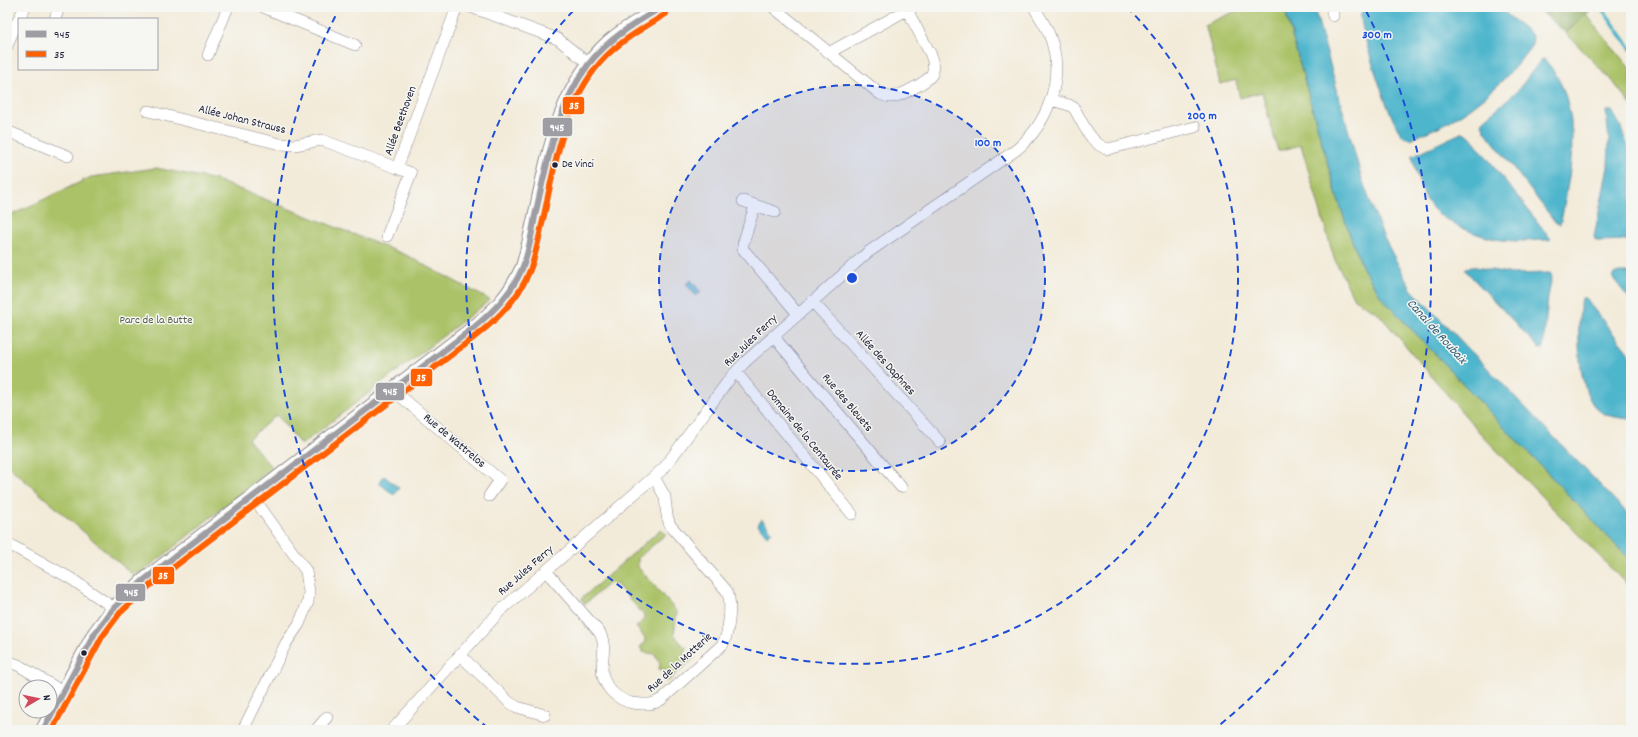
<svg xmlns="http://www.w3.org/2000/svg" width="1638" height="737" font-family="Dekko,sans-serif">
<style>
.green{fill:#abc267;stroke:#667251}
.forest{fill:#88a85c;stroke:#55654c}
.water{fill:#4db5cc;stroke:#386c84}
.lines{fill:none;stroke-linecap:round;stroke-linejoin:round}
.stream{stroke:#4db5cc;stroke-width:4}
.minor-casing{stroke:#8a868a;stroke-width:12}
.tertiary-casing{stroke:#8a868a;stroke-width:16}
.minor{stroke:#fff;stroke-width:11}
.tertiary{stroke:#fff;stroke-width:14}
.bus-1-casing{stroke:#f6f6f2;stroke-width:9}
.bus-2-casing{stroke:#f6f6f2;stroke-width:9}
.bus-1{stroke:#9d9da3;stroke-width:6}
.bus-2{stroke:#ff6000;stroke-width:6}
.ring{fill:none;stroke:#1d4ed8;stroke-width:2;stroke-dasharray:7 5}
.bus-dot{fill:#22223b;stroke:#f6f6f2;stroke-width:1.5}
.labels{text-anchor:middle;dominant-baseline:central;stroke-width:3;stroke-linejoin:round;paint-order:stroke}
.bus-label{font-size:11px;fill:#22223b;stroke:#f6f6f2;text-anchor:start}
.street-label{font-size:12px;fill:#22223b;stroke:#f6f6f2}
.park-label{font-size:12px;fill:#525a4a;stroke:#f6f6f2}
.water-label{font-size:13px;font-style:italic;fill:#335d75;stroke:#f6f6f2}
.centre{fill:#1d4ed8;stroke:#f6f6f2;stroke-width:2}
.ring-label{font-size:12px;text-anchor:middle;font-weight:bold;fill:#1d4ed8;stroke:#f6f6f2;stroke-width:3;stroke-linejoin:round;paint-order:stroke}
.line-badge{stroke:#f6f6f2;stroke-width:1.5}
.badge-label{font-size:11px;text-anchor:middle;font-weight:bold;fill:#fff}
</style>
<rect width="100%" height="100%" fill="#f6f6f2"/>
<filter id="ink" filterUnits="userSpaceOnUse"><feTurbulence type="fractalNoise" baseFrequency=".025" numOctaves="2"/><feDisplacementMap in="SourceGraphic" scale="8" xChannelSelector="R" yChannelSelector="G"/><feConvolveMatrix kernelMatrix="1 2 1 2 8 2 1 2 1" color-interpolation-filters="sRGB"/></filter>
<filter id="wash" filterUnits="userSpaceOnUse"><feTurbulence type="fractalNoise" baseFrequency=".012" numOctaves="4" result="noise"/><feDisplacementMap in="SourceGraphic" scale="16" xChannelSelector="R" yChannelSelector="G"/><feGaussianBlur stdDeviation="0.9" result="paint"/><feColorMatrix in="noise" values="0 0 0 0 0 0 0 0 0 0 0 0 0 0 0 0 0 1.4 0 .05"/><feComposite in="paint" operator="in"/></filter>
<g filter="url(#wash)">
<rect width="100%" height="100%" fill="#f3ebd9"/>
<path class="green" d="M1245 7H1284L1335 190 1351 238 1363 268 1381 297 1631 561V589L1479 432 1377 312 1354 299 1334 258 1301 145 1278 151 1262 92 1240 98 1236 80 1220 84 1207 31 1204 25Z
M1586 14 1631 70V105L1614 83 1566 33Z
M156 168 216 180 406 255 490 300 301 445 277 415 248 439 272 468 143 572 132 574 7 465V217L91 177Z
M661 529 666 534 638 558V567L677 612 674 634 683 646 686 647 684 656 694 658 667 682 669 671 659 669 660 664 655 654 643 652 640 647 645 643V638L636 627 644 620V615L616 584 609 583 585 604 581 599Z"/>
<path class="forest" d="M1536 7H1594L1566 33Z"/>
<path class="water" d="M1284 7H1314L1362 179 1382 234 1411 289 1631 517V561L1381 297 1363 268 1351 238 1335 190Z
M1364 7H1498L1531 34 1533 39 1532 45C1504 84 1471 114 1427 132 1420 135 1411 141 1404 137 1392 130 1362 35 1361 18 1360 14 1362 10 1364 7Z
M1544 59C1578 95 1575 149 1566 194 1564 204 1563 215 1560 224L1556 223 1485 131 1482 124 1483 121 1518 90 1541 60Z
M1606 111H1612L1620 125 1631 154V240L1596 241 1594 237 1608 167 1609 140Z
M1463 132 1470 136 1551 239 1549 240C1534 240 1518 242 1503 240 1481 238 1443 223 1430 205 1421 192 1416 172 1412 156Z
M1471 266 1512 274 1550 273 1552 276 1548 297 1543 349 1539 348 1465 270Z
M1615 273H1631V301L1612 277Z
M691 280 701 292 696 296 686 284Z
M1582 298H1585L1631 356V419C1620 418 1605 417 1596 408 1577 390 1576 323 1582 298Z
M384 476 399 488 394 495 379 483Z
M762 519 772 532 767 536 757 524Z"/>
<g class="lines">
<path class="stream" d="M1601 7 1631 49"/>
</g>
</g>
<g filter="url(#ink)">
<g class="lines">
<g class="minor-casing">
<path id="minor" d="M263 7 355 45
M471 7 558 39 589 64
M773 7 880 94C884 96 887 97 892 97 900 96 928 82 932 74 935 67 933 59 930 53L907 10 913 7
M1331 7 1333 16
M55 19 59 7
M7 46 15 26 25 7
M830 52 907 10
M208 55 228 7
M1051 100 1069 105 1074 108C1083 123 1091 145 1108 149L1195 127
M148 111 280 144 295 145 322 140 397 168
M7 131 68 156
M743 201 775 212
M755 205 743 244V249L798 314
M387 236 411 173 397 168 457 7
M812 301 940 442
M773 336 901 487
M736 372 852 514
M393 390 500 480 489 496
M7 543 70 578 114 608
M546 571 600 633C611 655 592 668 611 691 618 698 623 701 632 703 644 704 652 706 662 699L723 644C729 633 733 600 726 590L670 525 667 516 665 497 654 477
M460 655 509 702 517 707 545 715
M7 661 18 665 63 692
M243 730 286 643 299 624 308 602 309 592 306 571 253 497
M316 730 327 717
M392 730 500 611 664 468 731 377 745 362 867 253 1016 150C1049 123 1066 76 1049 34 1045 24 1039 16 1034 7"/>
</g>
<g class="tertiary-casing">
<path id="tertiary" d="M43 730 95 633 114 608 143 581 472 329C495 311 511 294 523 267 545 192 547 98 609 42 625 28 644 18 662 7"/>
</g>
<use href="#minor" class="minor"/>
<use href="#tertiary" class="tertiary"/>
<g class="bus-1-casing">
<path id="bus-1" d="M43 730 95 633 114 608 143 581 472 329C493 312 511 294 522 269 529 253 532 233 535 216 547 164 556 108 588 65 608 39 635 23 662 7"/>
</g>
<g class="bus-2-casing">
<path id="bus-2" d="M52 730 102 637 120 613 148 587 477 335C499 318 520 297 530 270 536 255 539 237 543 220 554 169 562 112 595 69 614 44 640 30 666 14"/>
</g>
<use href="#bus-1" class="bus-1"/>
<use href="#bus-2" class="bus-2"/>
</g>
</g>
<circle cx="852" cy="278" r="193" fill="#1d4ed8" fill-opacity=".12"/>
<g class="ring">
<circle cx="852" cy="278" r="193"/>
<path d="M1127 7A386 386 0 1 1 577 7"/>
<path d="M488 728A579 579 0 0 1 338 11M1366 11A579 579 0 0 1 1216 728"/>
</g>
<g class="bus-dot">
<circle cx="555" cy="165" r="3.5"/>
<circle cx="84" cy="653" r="3.5"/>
</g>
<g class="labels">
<g class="bus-label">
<text x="562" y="165">De Vinci</text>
</g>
<g class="street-label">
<text transform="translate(242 120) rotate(14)">Allée Johan Strauss</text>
<text transform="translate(401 121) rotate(-70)">Allée Beethoven</text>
<text transform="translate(751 341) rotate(-44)">Rue Jules Ferry</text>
<text transform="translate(885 363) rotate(48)">Allée des Daphnes</text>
<text transform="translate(847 403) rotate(50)">Rue des Bleuets</text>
<text transform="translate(804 435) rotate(51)">Domaine de la Centaurée</text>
<text transform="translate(454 441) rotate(40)">Rue de Wattrelos</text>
<text transform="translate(526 571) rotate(-41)">Rue Jules Ferry</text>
<text transform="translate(680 663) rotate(-42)">Rue de la Motterie</text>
</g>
<g class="park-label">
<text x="156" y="320">Parc de la Butte</text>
</g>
<g class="water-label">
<text transform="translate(1436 332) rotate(48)">Canal de Roubaix</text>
</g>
</g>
<circle cx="852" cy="278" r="6" class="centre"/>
<g class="ring-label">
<text x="1377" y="38">300 m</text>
<text x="1202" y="119">200 m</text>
<text x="988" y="146">100 m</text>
</g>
<g class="line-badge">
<rect x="562" y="96" width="23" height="19" rx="4" fill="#ff6000"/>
<rect x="542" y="117" width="31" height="20" rx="4" fill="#9d9da3"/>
<rect x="410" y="368" width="23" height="19" rx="4" fill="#ff6000"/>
<rect x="375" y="382" width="30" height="19" rx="4" fill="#9d9da3"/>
<rect x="152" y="566" width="23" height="19" rx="4" fill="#ff6000"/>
<rect x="115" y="583" width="31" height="19" rx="4" fill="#9d9da3"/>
</g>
<g class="badge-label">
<text x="574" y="109">35</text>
<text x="557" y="131">945</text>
<text x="421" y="381">35</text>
<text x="390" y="395">945</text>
<text x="163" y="579">35</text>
<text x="131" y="596">945</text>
</g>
<rect width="1638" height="737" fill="none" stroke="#f6f6f2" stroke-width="24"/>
<rect x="18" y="18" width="140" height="52" fill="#f6f6f2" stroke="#a1a1a9"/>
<rect x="26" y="31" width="20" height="6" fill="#9d9da3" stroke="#a1a1a9"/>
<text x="54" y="38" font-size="12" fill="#22223b">945</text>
<rect x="26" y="51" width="20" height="6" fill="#ff6000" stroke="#a1a1a9"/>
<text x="54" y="58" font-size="12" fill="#22223b">35</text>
<g transform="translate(38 699) rotate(81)"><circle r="19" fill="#f6f6f2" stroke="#a1a1a9"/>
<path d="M0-3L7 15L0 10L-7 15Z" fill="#d1495b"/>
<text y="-6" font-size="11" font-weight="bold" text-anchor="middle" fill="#22223b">N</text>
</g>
</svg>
